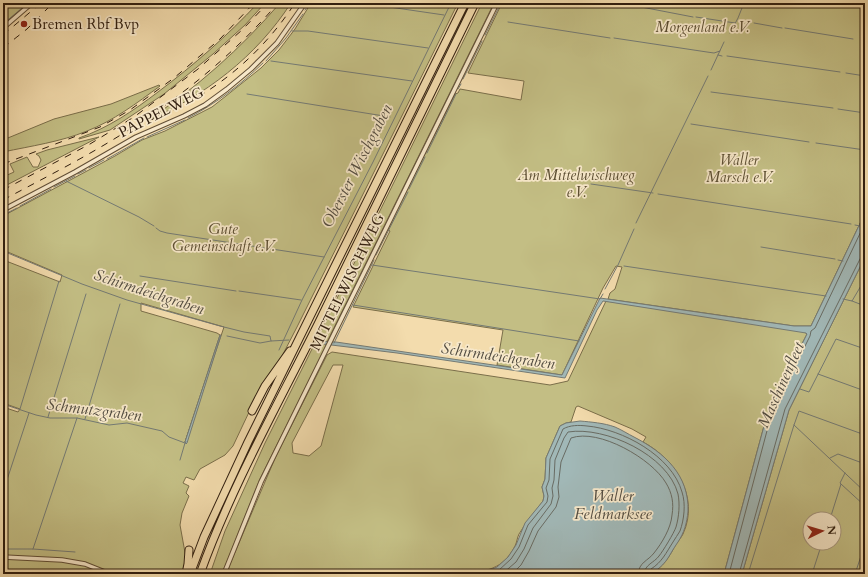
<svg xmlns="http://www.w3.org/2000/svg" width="868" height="577" font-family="Cardo,serif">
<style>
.green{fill:#c3be84;stroke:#7a6e4a;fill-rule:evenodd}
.water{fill:#a1b8b7;stroke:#747a74}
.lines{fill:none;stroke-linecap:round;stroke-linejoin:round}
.shore{stroke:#686b63;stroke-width:1}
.stream{stroke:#747a74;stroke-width:1}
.minor-casing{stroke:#614e36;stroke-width:5.5}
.motorway-casing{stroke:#301e0f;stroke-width:9}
.minor{stroke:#f7e8ca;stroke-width:3.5}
.motorway{stroke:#f3dcad;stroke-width:7}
.rail{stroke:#301e0f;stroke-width:1;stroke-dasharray:7 7;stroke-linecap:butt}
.poi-dot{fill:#8f2418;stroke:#f7e8ca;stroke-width:1.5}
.labels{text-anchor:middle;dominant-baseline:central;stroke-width:3.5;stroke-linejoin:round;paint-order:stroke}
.poi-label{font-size:15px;fill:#301e0f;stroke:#f7e8ca;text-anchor:start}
.park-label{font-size:15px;font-style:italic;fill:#5c4e32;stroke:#f7e8ca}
.street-label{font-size:15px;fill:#301e0f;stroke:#f7e8ca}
.water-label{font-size:16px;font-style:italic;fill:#524c41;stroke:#f7e8ca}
</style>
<rect width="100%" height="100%" fill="#f3dcad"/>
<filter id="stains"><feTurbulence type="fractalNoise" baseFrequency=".005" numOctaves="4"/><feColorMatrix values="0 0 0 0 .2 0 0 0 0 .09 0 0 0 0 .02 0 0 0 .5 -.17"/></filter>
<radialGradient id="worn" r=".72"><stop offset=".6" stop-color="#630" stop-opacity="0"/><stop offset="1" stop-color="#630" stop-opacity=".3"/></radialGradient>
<path class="green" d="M3 3H29L3 25Z
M258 3H265L245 25 213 54 164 94 110 130 79 139V138C108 128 133 111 158 92 194 65 227 36 258 3Z
M280 3H291C256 57 205 96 146 121 196 89 241 48 280 3Z
M311 3H458L297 327 281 358 259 391 233 446 225 455 200 469 194 480 186 477 183 483 189 486 186 493 189 496 182 513 180 525 186 558 184 574H3V407L18 412 20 409 3 403V262H5L6 261 60 282 62 275 3 250V216L115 156 142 140 165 131 212 107 226 96 261 68 279 50 295 29ZM141 303 224 327 185 442 220 335 217 333 141 311Z
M482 3H494L327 342 316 341Z
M502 3H865V213L811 326H794L608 299 610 293 615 289 622 267 616 266 603 288 562 375 497 365 503 330 353 307 390 231 387 229 455 94 458 93 460 89 521 100 524 81 468 73Z
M159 85 160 86C137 103 113 121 87 131 60 142 31 146 3 152V140L54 119 111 104Z
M99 137 3 187V177L14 172 10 164 27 157 33 167H38L41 160 39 156 36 154 47 150Z
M865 257V574H742L789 410ZM810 519H834V543H810Z
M606 301 803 331 807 334 781 385 764 426 724 574H651C664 566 669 557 676 544 678 541 681 538 683 534 700 497 675 459 643 442L646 437 632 429 578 406 576 407 571 422 566 423 560 426 546 458 545 479 542 487 544 496 543 501C535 512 526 522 519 534 517 538 517 542 515 546 503 570 486 571 462 574H227L230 564 276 456 327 355 332 352 550 385 568 381ZM333 365H343L321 446 309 456 293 453 292 443Z
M315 343 327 344 260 479 222 574H210L225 531 265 443Z"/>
<path class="water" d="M865 213V257L789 410 742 574H724L764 426 771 406 807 334 806 333 603 301 597 310 565 378 397 353 315 343 316 341 336 342 562 375 600 298 794 326H811Z
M220 335H221L187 443 186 444 185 442Z
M580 421C591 422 604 423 615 427 622 430 628 434 634 437 665 453 689 475 688 511 687 523 684 533 678 542 667 558 668 563 651 574H462L489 570 497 567 508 557 516 545 525 523 543 501 544 496 542 487 545 479 546 458 560 426 566 423Z"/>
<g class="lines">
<path class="shore" d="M489 574 499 570 511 559 519 547 528 525 547 502 548 496 546 488 549 480 550 459 563 429C570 425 579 425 587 426 622 429 672 456 682 492 686 504 684 520 680 531 678 535 675 538 673 542 666 553 662 562 651 569L649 574
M502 574 516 562 524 549 533 528 551 504 553 496 552 488 554 480 555 460 564 438 568 432C605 426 668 455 678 494 680 504 679 517 676 527 674 533 663 551 659 556 654 563 645 564 644 574
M512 574 521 565 529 551 538 531 556 507 559 497 558 487 561 462 571 438C599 428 652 459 666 483 672 493 674 503 672 515 671 528 662 543 654 553 648 561 639 562 638 574
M729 574 768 427 775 407 810 336 811 331 815 328 865 223
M739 574 785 409 860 259 862 256H865"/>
<path class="stream" d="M362 3 444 15
M622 3 626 4
M857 3 865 4
M631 5 693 17
M305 10 310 3
M696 17 735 23
M508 22 610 38
M754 23 782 28
M3 24 28 3
M785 28 853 39
M292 31H308L428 48
M730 33 738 18 744 3
M485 35 501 3
M614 38 707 52 714 53 720 51
M718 55 722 56
M727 56 840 72
M266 61 286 38 303 14
M271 61 412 81
M711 70 724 42
M846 73 865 76
M463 79 482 41
M458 89 461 84
M711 92 833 108
M247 94 390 117
M838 109 865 113
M188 118C217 103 240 85 263 63
M691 124 809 142
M147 137 185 120
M816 143 865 150
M427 153 456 94
M107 159 144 138
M89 168 104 160
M78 174 86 170
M66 181 139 217 154 226
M591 184 653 193
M54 187 75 176
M409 189 425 157
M658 194 851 224
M20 206 51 189
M7 213 17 208
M636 223 708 76
M855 225 860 226
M156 228 160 231 167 233 324 257
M761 247 835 259
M3 251 82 284 127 300 220 326 244 332 270 336 271 341 289 340
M376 255 408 192
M838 260 843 261
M372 265 600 299 603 294
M624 266 826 296
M140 276 236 291
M605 289 618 265 634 229
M239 291 301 300
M843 299 852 301 865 279
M852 301 865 306
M353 305 579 341
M227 336 260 343 271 341
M334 343 374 260
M279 350 302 300 373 162 451 3
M818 374 865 391
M800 389 809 392 836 339 865 349
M3 404 36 415 50 418H77L109 425 127 423 162 431 169 437 185 443 186 442
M20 409 59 281
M48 417 86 294
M85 419 120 304
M794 425 865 492
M830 458 838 454 865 464
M180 460 185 443
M841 484 865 506
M3 492 29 413
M830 519 841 484 840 483 845 473
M3 549H33L75 552
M33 549 77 418
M748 574 794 425 799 411 865 435
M812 574 822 543
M855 574 865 544"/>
<g class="minor-casing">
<path id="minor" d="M3 28 32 3
M3 210 75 172 136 137 184 116 205 105 227 89 251 69 277 43 305 3
M3 557 62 560 85 564 110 574
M224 574 261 482 497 3"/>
</g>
<g class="motorway-casing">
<path id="motorway" d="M252 411 265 386 290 351
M186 574 188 564 189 550
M190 574 204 537 248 442 465 3
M200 574C231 488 276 408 317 326 370 219 422 111 475 3"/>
</g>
<use href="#minor" class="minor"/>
<use href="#motorway" class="motorway"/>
<path class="rail" d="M3 35 41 3
M3 48 27 29 53 3
M148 121C208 99 260 57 295 3
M3 164 100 127 130 110 174 78 220 39 254 3
M3 190 90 144 134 117 198 69 242 30 268 3
M3 200C46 177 90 155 130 129 185 94 236 52 278 3"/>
</g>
<circle class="poi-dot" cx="24" cy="24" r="4"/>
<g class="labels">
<g class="poi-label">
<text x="32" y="24">Bremen Rbf Bvp</text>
</g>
<g class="park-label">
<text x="702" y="27">Morgenland e.V.</text>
<text x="739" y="160">Waller<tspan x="739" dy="17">Marsch e.V.</tspan></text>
<text x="576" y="175">Am Mittelwischweg<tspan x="576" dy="17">e.V.</tspan></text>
<text x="223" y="229">Gute<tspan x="223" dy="17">Gemeinschaft e.V.</tspan></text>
</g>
<g class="street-label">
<text transform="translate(161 112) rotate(-27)">PAPPELWEG</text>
<text transform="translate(347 282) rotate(-64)">MITTELWISCHWEG</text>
</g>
<g class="water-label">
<text transform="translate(357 166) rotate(-63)">Oberster Wischgraben</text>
<text transform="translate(149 292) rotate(18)">Schirmdeichgraben</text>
<text transform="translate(498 356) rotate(8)">Schirmdeichgraben</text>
<text transform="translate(781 385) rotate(-66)">Maschinenfleet</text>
<text transform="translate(94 410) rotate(7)">Schmutzgraben</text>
<text x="613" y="496">Waller<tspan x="613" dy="18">Feldmarksee</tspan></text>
</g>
</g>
<rect width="868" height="577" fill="none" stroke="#f3dcad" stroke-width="16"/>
<rect x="4" y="4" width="860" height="569" fill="none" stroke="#301e0f" stroke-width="2"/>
<rect x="8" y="8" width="852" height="561" fill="none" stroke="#301e0f"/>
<g transform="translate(822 531) rotate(85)"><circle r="19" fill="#f7e8ca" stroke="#a7977f"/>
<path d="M0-3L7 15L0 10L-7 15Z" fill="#8f2418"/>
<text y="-6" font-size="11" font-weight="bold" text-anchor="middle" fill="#301e0f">N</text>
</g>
<rect width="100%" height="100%" filter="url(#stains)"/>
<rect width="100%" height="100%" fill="url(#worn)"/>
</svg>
